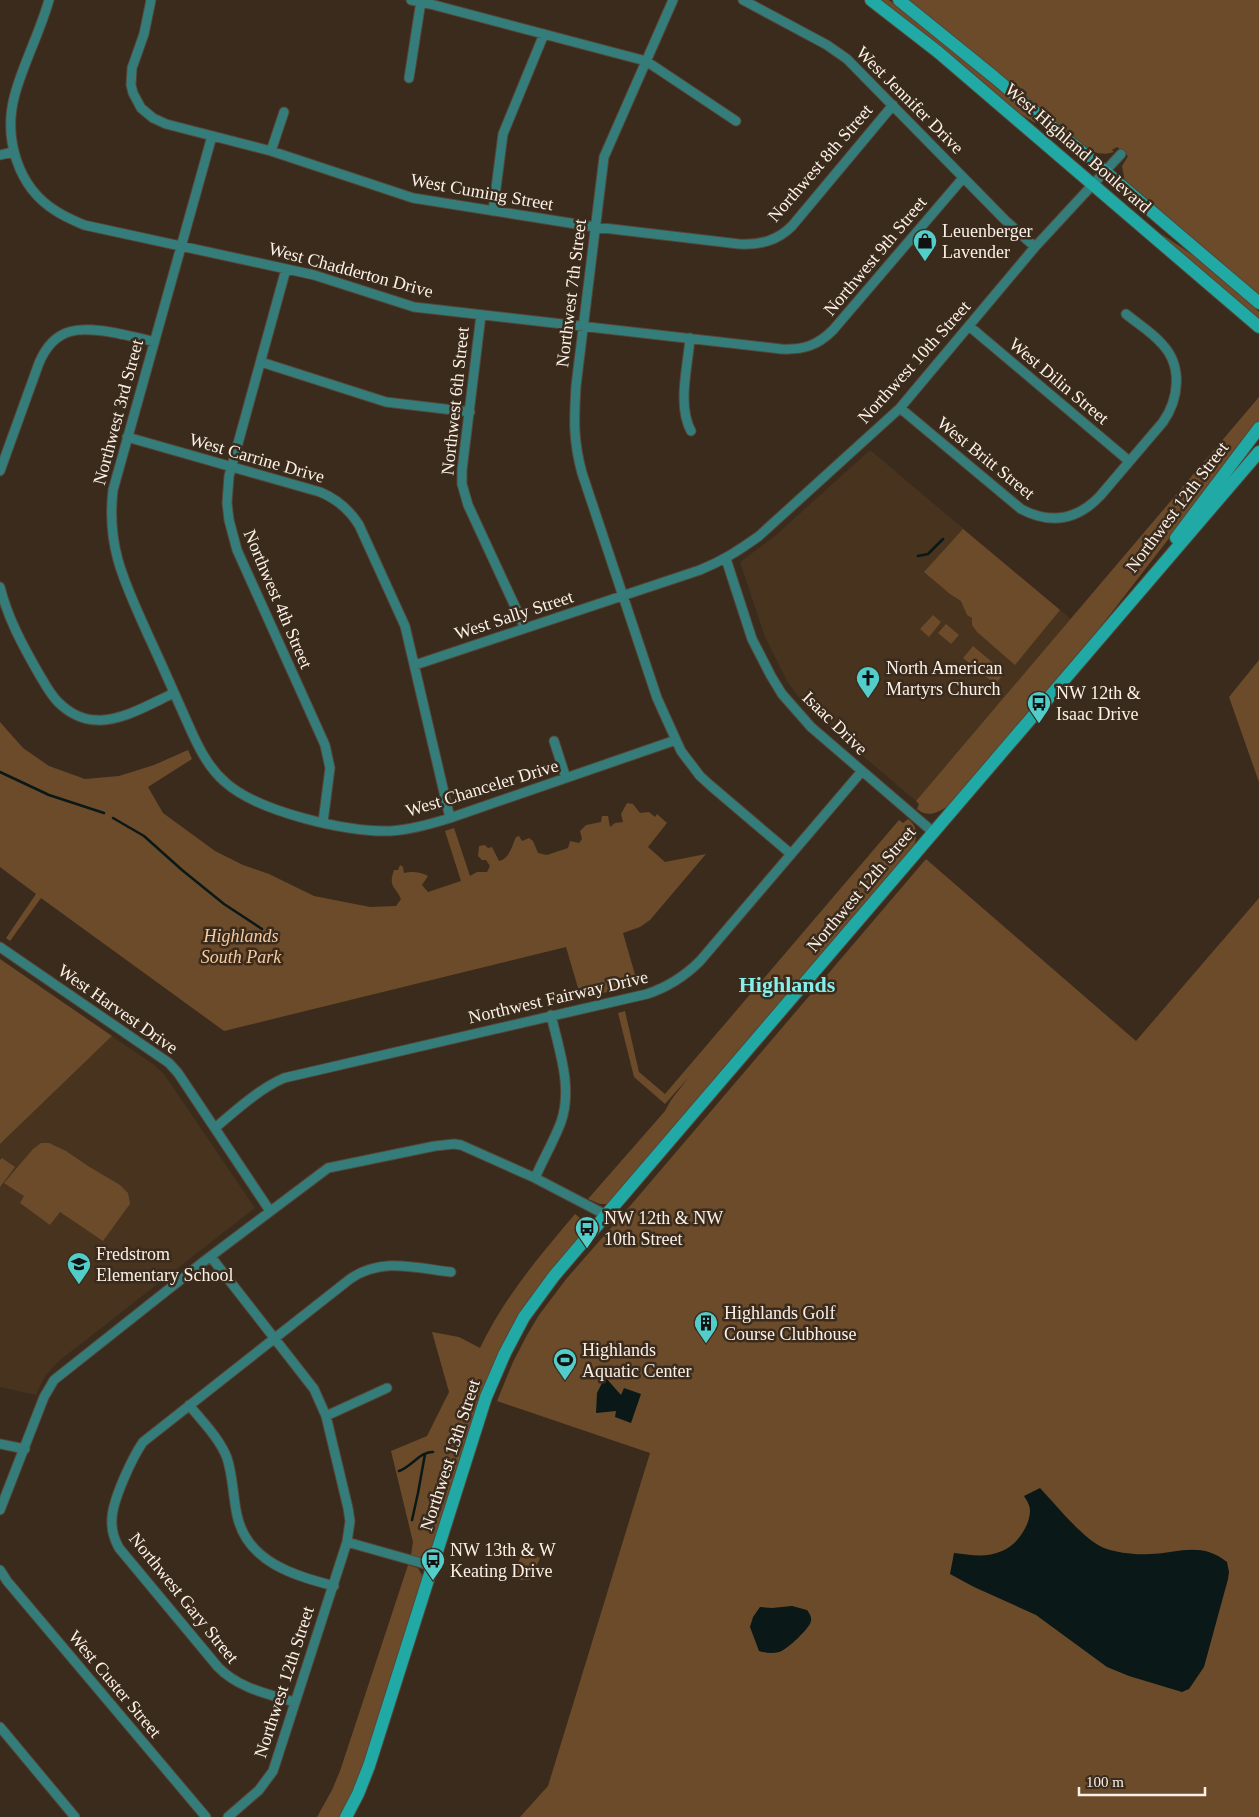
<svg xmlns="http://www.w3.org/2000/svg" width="1259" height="1817" font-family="'Times New Roman',serif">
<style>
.built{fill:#47331e}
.green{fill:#6c4b2a}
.water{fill:#0a1817}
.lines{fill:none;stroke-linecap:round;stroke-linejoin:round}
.stream{stroke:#0a1817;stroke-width:2.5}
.minor-casing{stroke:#554738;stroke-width:11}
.secondary-casing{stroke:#554738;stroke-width:14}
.minor{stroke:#357d7b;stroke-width:9}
.secondary{stroke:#21a9a6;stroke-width:12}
.labels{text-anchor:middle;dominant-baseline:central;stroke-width:5;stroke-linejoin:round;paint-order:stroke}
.street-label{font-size:18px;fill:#fbf1e7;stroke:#3a2b1c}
.poi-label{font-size:18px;fill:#fbf1e7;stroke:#3a2b1c;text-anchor:start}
.park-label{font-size:18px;font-style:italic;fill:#f9cb9f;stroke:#3a2b1c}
.district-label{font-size:22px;font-weight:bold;fill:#84efeb;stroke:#3a2b1c}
</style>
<rect width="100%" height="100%" fill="#3a2b1c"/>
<path class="built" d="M870 450 1071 619 916 801 819 719 803 703 787 681 765 637 740 562 775 536Z
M112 1036 153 1064 164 1074 255 1208 59 1361 45 1376 36 1395 0 1387V1144Z"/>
<path class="green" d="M878 0H889L893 3 931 32 1036 121 1035 123 1016 111Z
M907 0H1259V298L1125 182 1122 166 1128 156 1117 147 1112 150 1114 152C1094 159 1081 144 1066 133Z
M1163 235 1194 256 1254 307 1259 312V319L1162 237Z
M1259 397V422L1102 625 948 806C937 813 928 818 917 809L919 804 916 801Z
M963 529 1060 610 1015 665 977 632 972 625V618L967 615 961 601 950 594 924 572Z
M933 615 941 622 929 637 920 629Z
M946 624 959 635 951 644 938 633Z
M973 646 1005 673 995 684 963 658Z
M1259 660V782L1229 697Z
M0 722 23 748 49 766 85 779 119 776 154 765 188 750 192 759 148 787 163 813 215 851 243 865 269 874 314 896 370 907 396 906 401 899C395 886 388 887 394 870H398L400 865 403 867 404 873C412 871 421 872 428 876L422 885 428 892 461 881 445 831 454 828 470 876 477 872H487L490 866 486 860H482L478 856 479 846 485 845 488 848 492 847 499 861C509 859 512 846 516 837L519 836 522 841 529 838 533 841 538 853 547 855 568 848 570 841 579 843 582 839 580 831 586 825 601 822 602 816H608L610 827 615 823 623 822 621 814 627 803 633 804 640 813 649 812 655 817 657 814 667 823 648 847 665 862 706 854 650 920 640 927 623 933 638 985 581 998 566 947 224 1031 41 898 10 941 6 938 36 894 0 867Z
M908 819C918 826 918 837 913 847L608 1204H600L588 1199 665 1111 671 1100 689 1077 665 1104 634 1077 618 1013 625 1011 639 1072 665 1094 899 820 903 823Z
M926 859 1136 1041 1259 898V1817H520L548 1786 650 1453 497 1401 513 1362 527 1335 539 1315 567 1278 630 1206Z
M0 959 112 1036 0 1144Z
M41 1143H49L66 1151 88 1166 120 1185 128 1193 130 1204 103 1241 60 1212 50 1225 20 1203 24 1196 4 1183 33 1149Z
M2 1158 15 1167 0 1187V1160Z
M575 1214 590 1226 519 1317 430 1555 421 1558 411 1555 413 1542 391 1451 427 1436 449 1392 432 1332 459 1337 480 1348C505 1296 538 1258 575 1214Z
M523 1551 540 1558 530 1580H521L514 1574Z
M408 1565 418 1568 423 1577 360 1774 351 1796 340 1817H317L332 1790 340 1771Z"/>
<path class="water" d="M605 1377 621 1395 624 1388 641 1394 631 1423 615 1417 616 1411 596 1413 597 1393Z
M1040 1488C1056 1505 1083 1539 1104 1548 1118 1553 1135 1555 1150 1554 1178 1553 1201 1541 1227 1562L1229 1572 1228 1579 1204 1667 1189 1689 1182 1692 1129 1676 1107 1667 1036 1615 974 1587 950 1574 954 1553C970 1555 987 1558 1002 1551 1016 1546 1030 1526 1030 1511 1030 1505 1027 1501 1024 1496Z
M792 1606 807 1610C809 1613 812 1617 811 1621 810 1628 787 1650 779 1652 773 1654 766 1653 759 1651L750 1627 753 1617 760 1607 772 1608Z"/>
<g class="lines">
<path class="stream" d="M918 556 928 554 943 539
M0 772 49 795 104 813
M113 818 144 836 182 870 224 904 262 929
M399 1471C411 1467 421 1451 433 1452
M412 1520 418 1493 425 1454"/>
<g class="minor-casing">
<path id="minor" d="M49 0C40 32 24 62 15 94 3 137 17 187 56 211 65 217 75 221 84 225L314 275 414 307 781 349C803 350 817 346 833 330L963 178
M151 0 144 34 132 68 131 85 133 93 141 108 153 118 166 124 271 151 413 198 595 227 739 244C760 245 777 241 792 226L893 105
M411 0 430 4 646 61 736 121
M673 0 604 157 576 386C574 420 573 440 582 473L657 698 681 751 700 776 711 786 791 854
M743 0 827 45 847 59 1005 220 1035 247
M409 78 421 1
M212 136 113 490C106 549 126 585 149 637 164 669 178 702 193 735 201 752 210 769 225 782 258 812 346 832 390 831 411 830 431 824 450 818L676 740
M271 151 284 112
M0 155 13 152
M493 211 503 134 544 34
M286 269 229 476 227 503 229 520 237 550 325 745 330 768 323 822
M481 315 462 470V484L468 505 525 628
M969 326 1129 461
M690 338C688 366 677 405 691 431
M261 362 386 402 470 412
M900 408 1021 509C1051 525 1077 520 1100 496L1163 422C1179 399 1183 366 1162 344 1152 332 1138 324 1126 314
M127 437 320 492C337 499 349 509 359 525L405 626 450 818
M0 471 39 363C55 325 81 327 116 333 129 336 142 338 154 342
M726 559 752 639 771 676 782 694 811 727 933 832
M0 587C8 619 23 646 39 674 45 684 50 694 58 702 68 712 82 720 96 720 121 722 152 703 174 693
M415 665 700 570C724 560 738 551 759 536L900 408 1035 247 1121 154
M554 741 566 778
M0 947 169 1063 178 1073 270 1211
M215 1128C236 1110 259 1089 284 1078L647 994C668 987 684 977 700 961L862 771
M535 1178C543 1159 554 1141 561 1122 573 1087 559 1050 551 1015
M211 1257 314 1389 326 1416 348 1508 350 1521 347 1542 273 1771 259 1790 228 1817
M189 1405C202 1421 220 1439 227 1458 233 1476 233 1497 237 1515 247 1562 293 1575 334 1586
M326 1416 387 1388
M0 1444 25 1449
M0 1510 44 1397 54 1380 203 1262 328 1168 435 1146 454 1144 461 1145 535 1178 606 1215
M347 1542 432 1566
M0 1570 7 1581 206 1817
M294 1702C268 1694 238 1688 218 1667L119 1548C114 1539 111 1529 112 1518 113 1499 132 1458 143 1442L350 1279C382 1257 415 1268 451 1272
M0 1727 75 1817"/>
</g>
<g class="secondary-casing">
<path id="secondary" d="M871 0 938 52 1259 327
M899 0 994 77 1259 303
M1176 538 1259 428
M346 1817 358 1794 369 1766 486 1397 505 1353 524 1317 554 1276 606 1215 1259 452"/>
</g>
<use href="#minor" class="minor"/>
<use href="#secondary" class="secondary"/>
</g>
<defs>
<g id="shop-pin" transform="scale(1.25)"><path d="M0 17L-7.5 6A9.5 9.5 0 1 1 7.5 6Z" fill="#53cdc9" stroke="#3a2b1c"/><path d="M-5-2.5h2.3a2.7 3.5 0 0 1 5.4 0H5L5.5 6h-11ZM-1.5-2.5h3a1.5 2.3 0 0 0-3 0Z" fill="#111"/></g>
<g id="church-pin" transform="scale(1.25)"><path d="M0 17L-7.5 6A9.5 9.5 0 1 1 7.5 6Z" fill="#53cdc9" stroke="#3a2b1c"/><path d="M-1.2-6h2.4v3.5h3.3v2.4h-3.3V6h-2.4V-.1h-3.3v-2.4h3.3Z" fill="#111"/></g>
<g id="bus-pin" transform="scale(1.25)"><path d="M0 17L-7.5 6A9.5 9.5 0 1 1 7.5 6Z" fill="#53cdc9" stroke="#3a2b1c"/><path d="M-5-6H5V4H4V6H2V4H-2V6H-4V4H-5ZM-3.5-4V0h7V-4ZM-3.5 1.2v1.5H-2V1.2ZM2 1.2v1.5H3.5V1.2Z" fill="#111"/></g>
<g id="school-pin" transform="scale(1.25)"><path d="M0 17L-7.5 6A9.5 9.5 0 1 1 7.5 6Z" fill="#53cdc9" stroke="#3a2b1c"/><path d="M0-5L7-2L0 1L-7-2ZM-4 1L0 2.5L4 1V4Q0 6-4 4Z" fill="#111"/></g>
<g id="building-pin" transform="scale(1.25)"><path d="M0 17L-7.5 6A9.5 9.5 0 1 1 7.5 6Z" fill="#53cdc9" stroke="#3a2b1c"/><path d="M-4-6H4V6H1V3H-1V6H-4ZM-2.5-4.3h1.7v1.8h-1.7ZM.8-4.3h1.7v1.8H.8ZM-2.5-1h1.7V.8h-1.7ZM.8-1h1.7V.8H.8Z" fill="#111"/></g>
<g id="stadium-pin" transform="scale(1.25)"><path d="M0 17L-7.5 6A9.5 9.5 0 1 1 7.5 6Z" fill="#53cdc9" stroke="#3a2b1c"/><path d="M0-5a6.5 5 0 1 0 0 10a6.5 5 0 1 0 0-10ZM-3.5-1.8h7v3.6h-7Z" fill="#111"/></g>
</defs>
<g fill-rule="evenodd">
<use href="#shop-pin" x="925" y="241"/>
<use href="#church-pin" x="868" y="678"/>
<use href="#bus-pin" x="1039" y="703"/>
<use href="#bus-pin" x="587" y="1228"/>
<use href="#school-pin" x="79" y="1264"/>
<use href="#building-pin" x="706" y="1323"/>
<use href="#stadium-pin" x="565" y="1360"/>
<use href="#bus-pin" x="433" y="1560"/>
</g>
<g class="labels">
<g class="street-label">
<text transform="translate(910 100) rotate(45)">West Jennifer Drive</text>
<text transform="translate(1078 148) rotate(41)">West Highland Boulevard</text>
<text transform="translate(820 163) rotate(-49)">Northwest 8th Street</text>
<text transform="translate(482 192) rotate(10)">West Cuming Street</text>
<text transform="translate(875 256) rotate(-50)">Northwest 9th Street</text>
<text transform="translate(351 270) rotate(15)">West Chadderton Drive</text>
<text transform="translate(571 293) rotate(-83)">Northwest 7th Street</text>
<text transform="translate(914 362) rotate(-48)">Northwest 10th Street</text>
<text transform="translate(1059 381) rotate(40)">West Dilin Street</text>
<text transform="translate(455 401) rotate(-84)">Northwest 6th Street</text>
<text transform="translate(118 412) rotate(-75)">Northwest 3rd Street</text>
<text transform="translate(257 458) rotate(16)">West Carrine Drive</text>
<text transform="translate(986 458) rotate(39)">West Britt Street</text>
<text transform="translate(1177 507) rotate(-53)">Northwest 12th Street</text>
<text transform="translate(278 599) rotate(67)">Northwest 4th Street</text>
<text transform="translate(514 615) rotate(-18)">West Sally Street</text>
<text transform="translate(835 723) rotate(44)">Isaac Drive</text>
<text transform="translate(482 788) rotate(-17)">West Chanceler Drive</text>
<text transform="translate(861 889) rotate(-50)">Northwest 12th Street</text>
<text transform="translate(558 997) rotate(-13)">Northwest Fairway Drive</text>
<text transform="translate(118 1009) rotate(35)">West Harvest Drive</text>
<text transform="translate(450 1455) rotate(-72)">Northwest 13th Street</text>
<text transform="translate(184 1598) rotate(51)">Northwest Gary Street</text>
<text transform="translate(284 1682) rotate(-72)">Northwest 12th Street</text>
<text transform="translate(115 1684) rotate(50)">West Custer Street</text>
</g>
<g class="poi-label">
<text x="942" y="231">Leuenberger<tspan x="942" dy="21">Lavender</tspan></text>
<text x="886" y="668">North American<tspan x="886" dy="21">Martyrs Church</tspan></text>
<text x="1056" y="693">NW 12th &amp;<tspan x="1056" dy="21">Isaac Drive</tspan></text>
<text x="604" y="1218">NW 12th &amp; NW<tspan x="604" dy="21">10th Street</tspan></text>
<text x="96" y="1254">Fredstrom<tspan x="96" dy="21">Elementary School</tspan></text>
<text x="724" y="1313">Highlands Golf<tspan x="724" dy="21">Course Clubhouse</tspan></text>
<text x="582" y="1350">Highlands<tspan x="582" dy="21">Aquatic Center</tspan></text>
<text x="450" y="1550">NW 13th &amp; W<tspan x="450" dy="21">Keating Drive</tspan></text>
</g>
<g class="park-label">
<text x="241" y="936">Highlands<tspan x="241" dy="21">South Park</tspan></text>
</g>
<g class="district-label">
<text x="787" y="984">Highlands</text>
</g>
</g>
<path d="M1079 1787v8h126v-8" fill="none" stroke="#fbf1e7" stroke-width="2.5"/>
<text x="1086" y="1787" font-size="15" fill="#fbf1e7" stroke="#3a2b1c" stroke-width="4" paint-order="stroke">100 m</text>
</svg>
